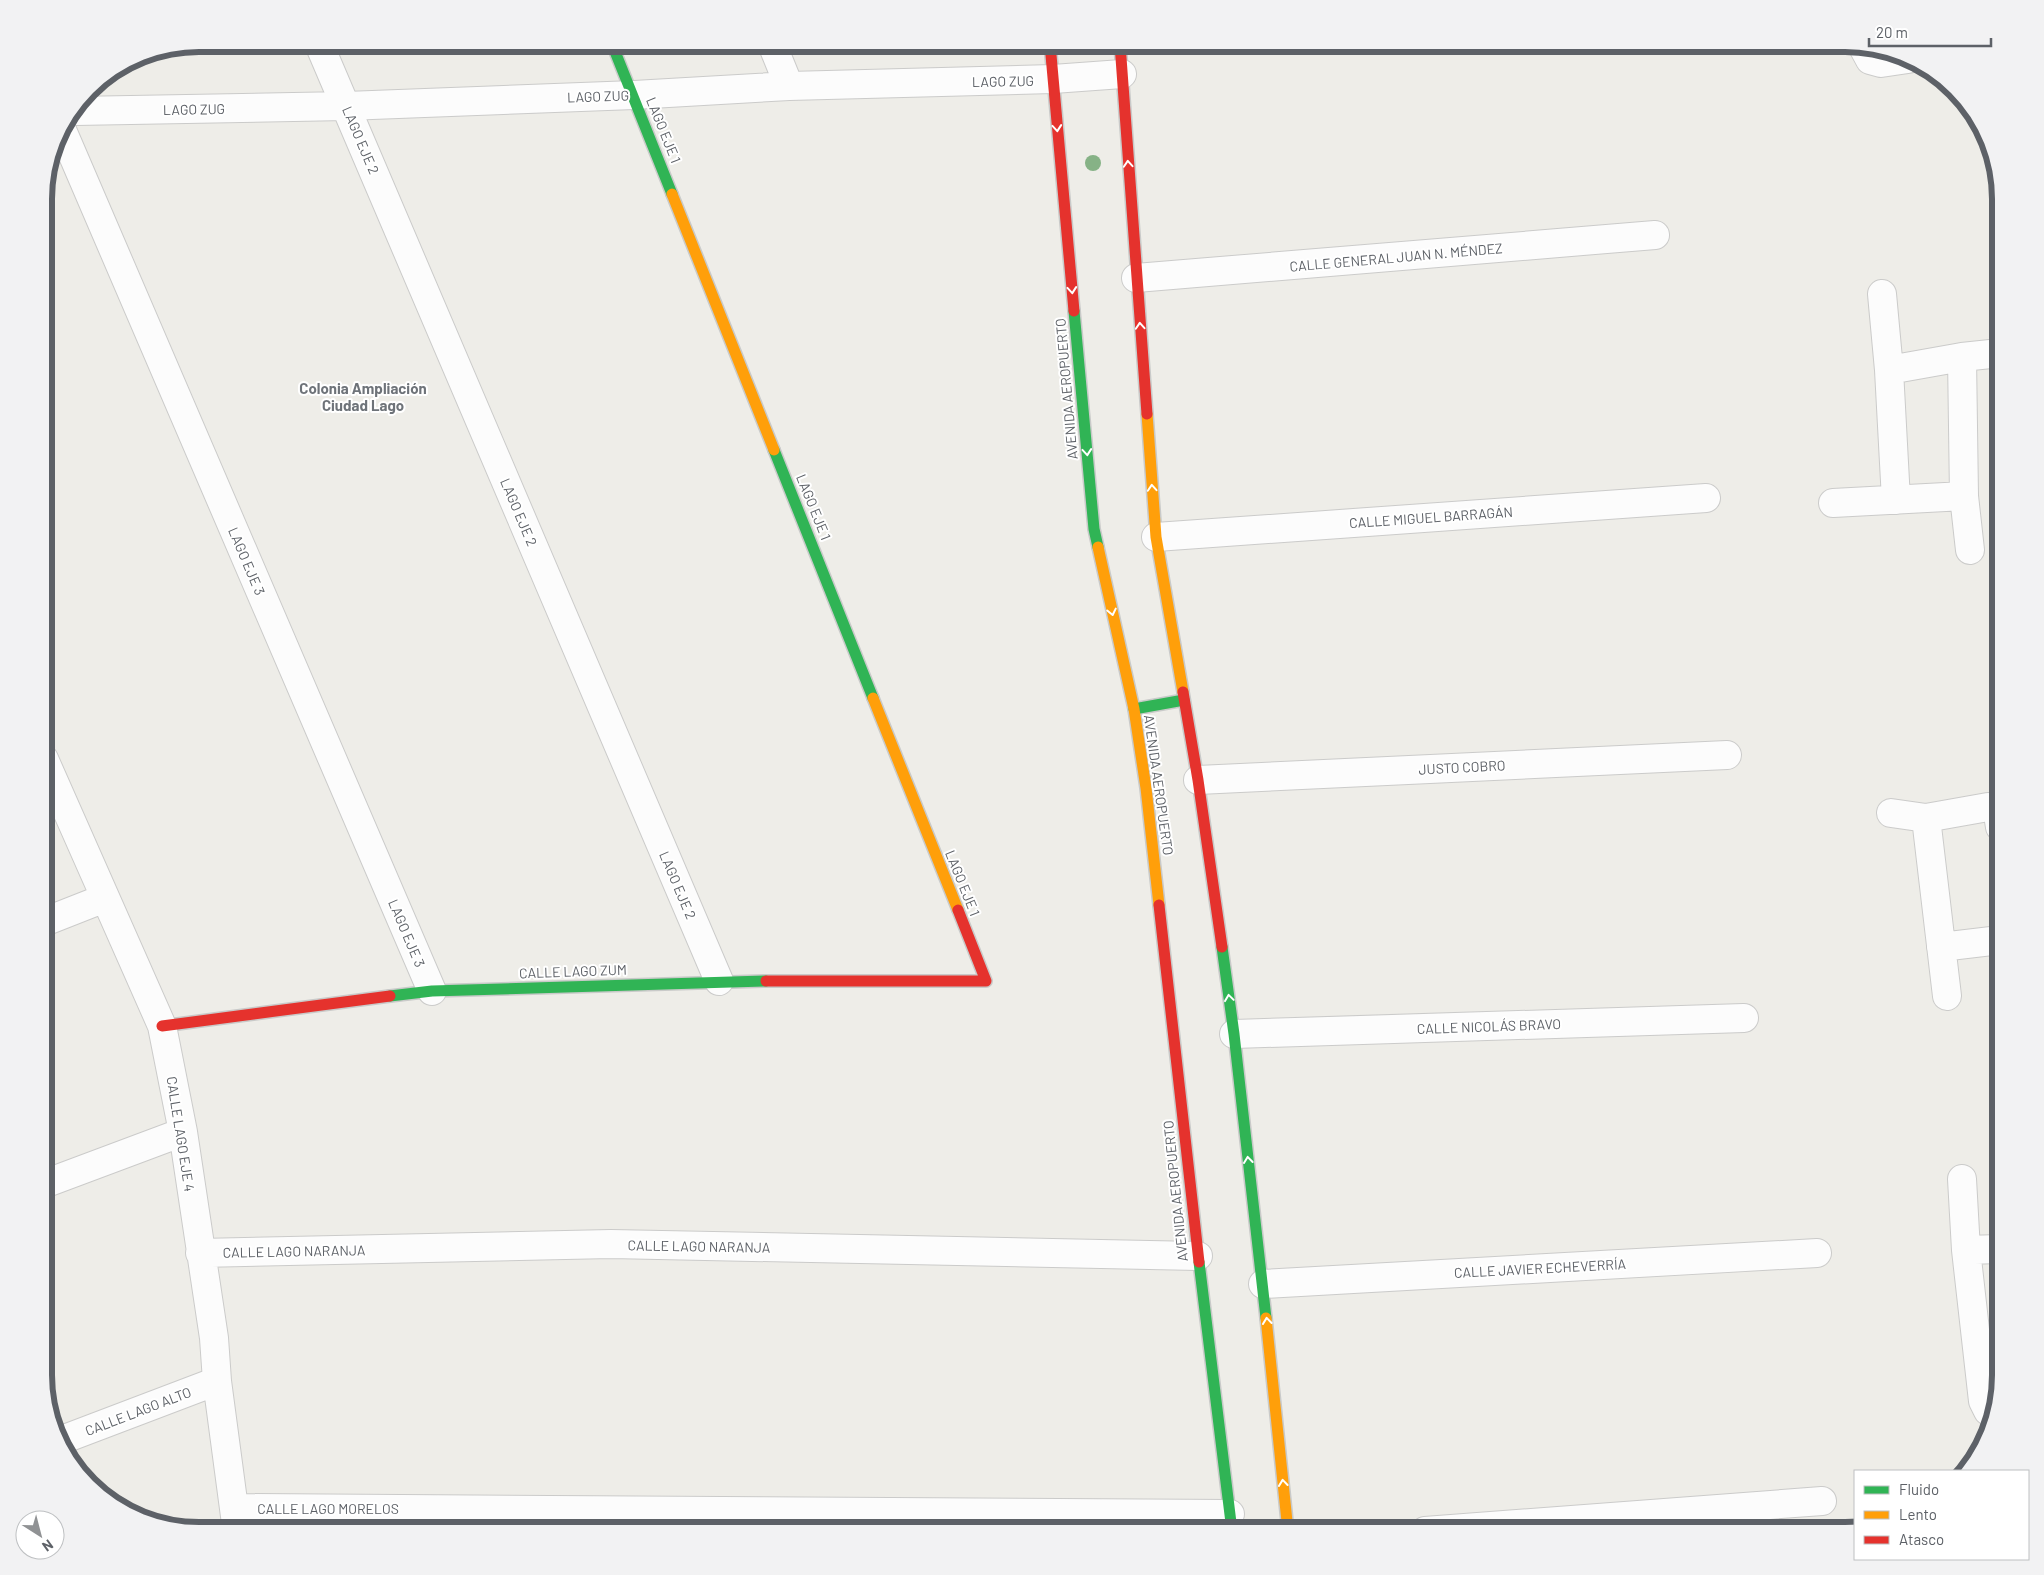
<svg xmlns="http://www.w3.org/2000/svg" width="2044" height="1575" font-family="Barlow,sans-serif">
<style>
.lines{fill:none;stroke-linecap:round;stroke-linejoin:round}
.street-casing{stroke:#cbcbca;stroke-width:30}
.fast-casing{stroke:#c9cac9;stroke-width:14}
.slow-casing{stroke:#c9cac9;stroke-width:14}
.jam-casing{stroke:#c9cac9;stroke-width:14}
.street{stroke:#fcfcfc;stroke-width:28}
.fast{stroke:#30b455;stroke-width:11}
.slow{stroke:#ff9f0a;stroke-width:11}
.jam{stroke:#e5322d;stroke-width:11}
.tree{fill:#86b286}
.oneway{stroke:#fff}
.labels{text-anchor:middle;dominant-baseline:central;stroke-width:4;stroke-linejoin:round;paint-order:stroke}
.street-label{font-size:14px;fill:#5d6167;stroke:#fff}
.neighbourhood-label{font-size:15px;font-weight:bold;fill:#6e7379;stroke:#fff}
.rim{fill:none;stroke:#5d6167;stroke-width:6}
</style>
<rect width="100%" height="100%" fill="#eeede8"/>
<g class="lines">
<g class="street-casing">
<path id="street" d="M319 44 719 981
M772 44 789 86
M1863 47 1870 60 1881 63 1908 59
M75 111 346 106 634 95 789 86 1053 79 1122 74
M62 130 432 991
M1136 278 1655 235
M1882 294 1889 370 1896 500
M1962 357 1964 496 1970 550
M1889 370 1962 357 2000 353
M1833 503 1964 496
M1156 537 1706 498
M44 759 162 1026 183 1132 214 1338 217 1381 237 1531
M1198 780 1727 755
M1891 813 1926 818 1988 807 1995 809 1998 814 2000 827
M1926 818 1947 996
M44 922 105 898
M1941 947 2000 940
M1234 1034 1744 1018
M1962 1179 1966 1250 1983 1401 1988 1411 1994 1413
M44 1184 183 1132
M1966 1250 2000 1249
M200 1253 611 1244 1198 1256
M1263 1284 1817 1253
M59 1441 217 1381
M235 1508 1230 1514
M1425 1531 1822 1501"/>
</g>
<g class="fast-casing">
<path id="fast" d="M612 44 672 194
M1074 311 1094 529 1098 547
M774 450 873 698
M1134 709 1184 700
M1222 947 1234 1034 1266 1318
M390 996 432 991 766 981
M1199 1262 1232 1531"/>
</g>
<g class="slow-casing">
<path id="slow" d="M672 194 774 450
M1147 414 1156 537 1183 692
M1098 547 1134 709 1146 788 1159 905
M873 698 958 910
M1266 1318 1288 1531"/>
</g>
<g class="jam-casing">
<path id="jam" d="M1050 44 1074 311
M1120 44 1147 414
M1183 692 1198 780 1222 947
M1159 905 1199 1262
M766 981H986L958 910
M162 1026 390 996"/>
</g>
<use href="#street" class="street"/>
<use href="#fast" class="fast"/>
<use href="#slow" class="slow"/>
<use href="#jam" class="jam"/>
</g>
<circle class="tree" cx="1093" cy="163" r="8"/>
<defs><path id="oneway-chevron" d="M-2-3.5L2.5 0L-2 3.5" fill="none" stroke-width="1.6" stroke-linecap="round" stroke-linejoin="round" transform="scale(1.25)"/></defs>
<g class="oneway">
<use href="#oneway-chevron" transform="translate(1057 128) rotate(85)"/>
<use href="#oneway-chevron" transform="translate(1128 164) rotate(-94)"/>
<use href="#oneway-chevron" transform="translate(1072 290) rotate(85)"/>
<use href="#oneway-chevron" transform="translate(1140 326) rotate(-94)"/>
<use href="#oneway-chevron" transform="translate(1087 452) rotate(85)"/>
<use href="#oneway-chevron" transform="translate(1152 488) rotate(-94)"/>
<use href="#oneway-chevron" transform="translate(1112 612) rotate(78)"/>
<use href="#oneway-chevron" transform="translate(1229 998) rotate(-98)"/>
<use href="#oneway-chevron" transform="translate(1248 1160) rotate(-97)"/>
<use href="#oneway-chevron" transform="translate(1267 1321) rotate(-96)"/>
<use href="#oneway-chevron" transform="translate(1283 1483) rotate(-96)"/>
</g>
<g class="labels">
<g class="street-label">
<text transform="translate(1003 81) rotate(-1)">LAGO ZUG</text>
<text transform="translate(598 96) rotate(-2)">LAGO ZUG</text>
<text transform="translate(194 109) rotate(-1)">LAGO ZUG</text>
<text transform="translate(664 130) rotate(68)">LAGO EJE 1</text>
<text transform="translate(361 140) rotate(67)">LAGO EJE 2</text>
<text transform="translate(1396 257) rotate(-5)">CALLE GENERAL JUAN N. MÉNDEZ</text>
<text transform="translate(1066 389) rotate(-95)">AVENIDA AEROPUERTO</text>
<text transform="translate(814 507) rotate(68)">LAGO EJE 1</text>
<text transform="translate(519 512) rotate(67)">LAGO EJE 2</text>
<text transform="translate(1431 517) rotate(-4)">CALLE MIGUEL BARRAGÁN</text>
<text transform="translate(247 561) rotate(67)">LAGO EJE 3</text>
<text transform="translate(1462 767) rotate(-3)">JUSTO COBRO</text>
<text transform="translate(1159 785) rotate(82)">AVENIDA AEROPUERTO</text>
<text transform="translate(963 883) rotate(68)">LAGO EJE 1</text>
<text transform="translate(678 885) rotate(67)">LAGO EJE 2</text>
<text transform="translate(407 933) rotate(67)">LAGO EJE 3</text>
<text transform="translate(573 971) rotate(-2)">CALLE LAGO ZUM</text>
<text transform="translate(1489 1026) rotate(-2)">CALLE NICOLÁS BRAVO</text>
<text transform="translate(181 1134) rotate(81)">CALLE LAGO EJE 4</text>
<text transform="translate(1175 1191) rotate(-96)">AVENIDA AEROPUERTO</text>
<text transform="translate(699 1246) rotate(1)">CALLE LAGO NARANJA</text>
<text transform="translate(294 1251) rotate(-1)">CALLE LAGO NARANJA</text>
<text transform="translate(1540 1268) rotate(-3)">CALLE JAVIER ECHEVERRÍA</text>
<text transform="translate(138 1411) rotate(-21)">CALLE LAGO ALTO</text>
<text x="328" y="1508">CALLE LAGO MORELOS</text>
</g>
<g class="neighbourhood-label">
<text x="363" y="388">Colonia Ampliación<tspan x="363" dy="17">Ciudad Lago</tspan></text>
</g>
</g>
<path d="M0 0H2044V1575H0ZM199 52H1845A147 147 0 0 1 1992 199V1375A147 147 0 0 1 1845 1522H199A147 147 0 0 1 52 1375V199A147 147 0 0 1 199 52Z" fill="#f2f2f3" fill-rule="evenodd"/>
<path class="rim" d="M199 52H1845A147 147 0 0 1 1992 199V1375A147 147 0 0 1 1845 1522H199A147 147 0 0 1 52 1375V199A147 147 0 0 1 199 52Z"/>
<rect x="1854" y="1470" width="175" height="90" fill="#ffffff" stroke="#bec0c2"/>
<rect x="1864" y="1486" width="25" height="8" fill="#30b455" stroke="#bec0c2"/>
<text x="1899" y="1495" font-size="15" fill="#5d6167">Fluido</text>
<rect x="1864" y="1511" width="25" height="8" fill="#ff9f0a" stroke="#bec0c2"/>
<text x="1899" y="1520" font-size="15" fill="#5d6167">Lento</text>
<rect x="1864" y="1536" width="25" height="8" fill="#e5322d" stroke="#bec0c2"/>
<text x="1899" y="1545" font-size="15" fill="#5d6167">Atasco</text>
<g transform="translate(40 1535) rotate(144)"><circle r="24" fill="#ffffff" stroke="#bec0c2"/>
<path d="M0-4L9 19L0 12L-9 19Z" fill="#909294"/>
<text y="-8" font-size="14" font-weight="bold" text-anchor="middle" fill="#5d6167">N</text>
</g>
<path d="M1869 38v8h122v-8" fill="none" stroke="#5d6167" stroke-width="2.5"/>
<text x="1876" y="38" font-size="15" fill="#5d6167" stroke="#ffffff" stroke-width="4" paint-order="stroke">20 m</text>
</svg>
